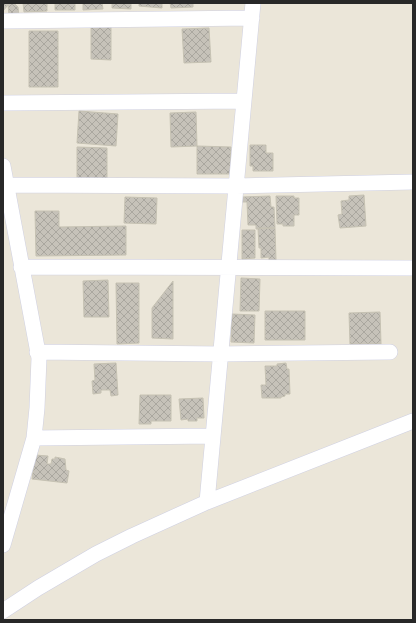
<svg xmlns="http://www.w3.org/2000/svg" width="416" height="623" font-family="Karla,sans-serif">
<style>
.building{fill:url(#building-cross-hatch);stroke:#c6c2b3}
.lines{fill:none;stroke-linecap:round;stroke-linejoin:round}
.minor-casing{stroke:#cfd0e2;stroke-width:16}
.minor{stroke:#fff;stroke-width:15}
</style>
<defs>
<pattern id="building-cross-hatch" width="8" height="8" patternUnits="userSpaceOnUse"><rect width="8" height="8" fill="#c6c2b9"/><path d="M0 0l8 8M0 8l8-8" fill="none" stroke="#aaa79f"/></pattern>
</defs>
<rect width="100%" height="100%" fill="#ebe6d9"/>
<path class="building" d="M3 3H14L18 7 19 17 9 15 8 5 3 11Z
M23 3H47V11L24 12Z
M55 3H75V10H55Z
M83 3H102L103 9 83 10Z
M112 3H131V9L112 8Z
M139 3H162V8L139 6Z
M170 3H193V7L171 8Z
M91 27H111V60L91 59Z
M209 28 211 62 184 63 182 29Z
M29 31H58V87H29Z
M79 111 118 114 116 146 77 143Z
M196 112 197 146 171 147 170 113Z
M250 145H266V153H273V171H253V166H250Z
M197 146 231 147 230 174H197Z
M77 147 107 148V179H77Z
M364 195 366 226 340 228 338 215 342 214 341 201 349 200V196Z
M270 196 271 207H274L275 228 256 229V225H248L247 202H242V197Z
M276 196H294V198H299V215H294V226H283V224H277Z
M125 197 157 198 156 224 124 223Z
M35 211H59V227L126 226V255L36 256Z
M258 228H275L276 260H269V257L261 258V248H259Z
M242 230H255V258L242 259Z
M241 278 260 279 259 311H240Z
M108 280 109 317H84L83 281Z
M173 281V339L152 338V308Z
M116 283H139V343L117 344Z
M265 311H305V340H265Z
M380 312 381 344H350L349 313Z
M232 314 255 315 254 343 231 342Z
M116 363 118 395 111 396 110 390H101V393L93 394 92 381 95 380 94 364Z
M286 363 287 369H289L290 394H285V396L281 397V398H262L261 385H266L265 366H277V364Z
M140 395H171V421H151V424H139Z
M203 398 204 418H197V421H188V419L181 420 179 399Z
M35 455 48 456 47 464H51L52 459H55V457L65 459 66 470 69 471 67 483 32 479Z"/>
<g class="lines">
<g class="minor-casing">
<path id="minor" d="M3 21 252 18
M3 103 244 101
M3 166 39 358 37 408 34 438 3 545
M7 185 237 186 413 182
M21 267 413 268
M37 352 221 354 390 352
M34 438 213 436
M207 502 253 3
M3 611 38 588 96 554 132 536 207 502 413 421"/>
</g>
<use href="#minor" class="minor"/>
</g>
<rect width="416" height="623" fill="none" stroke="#282828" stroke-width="8"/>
</svg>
